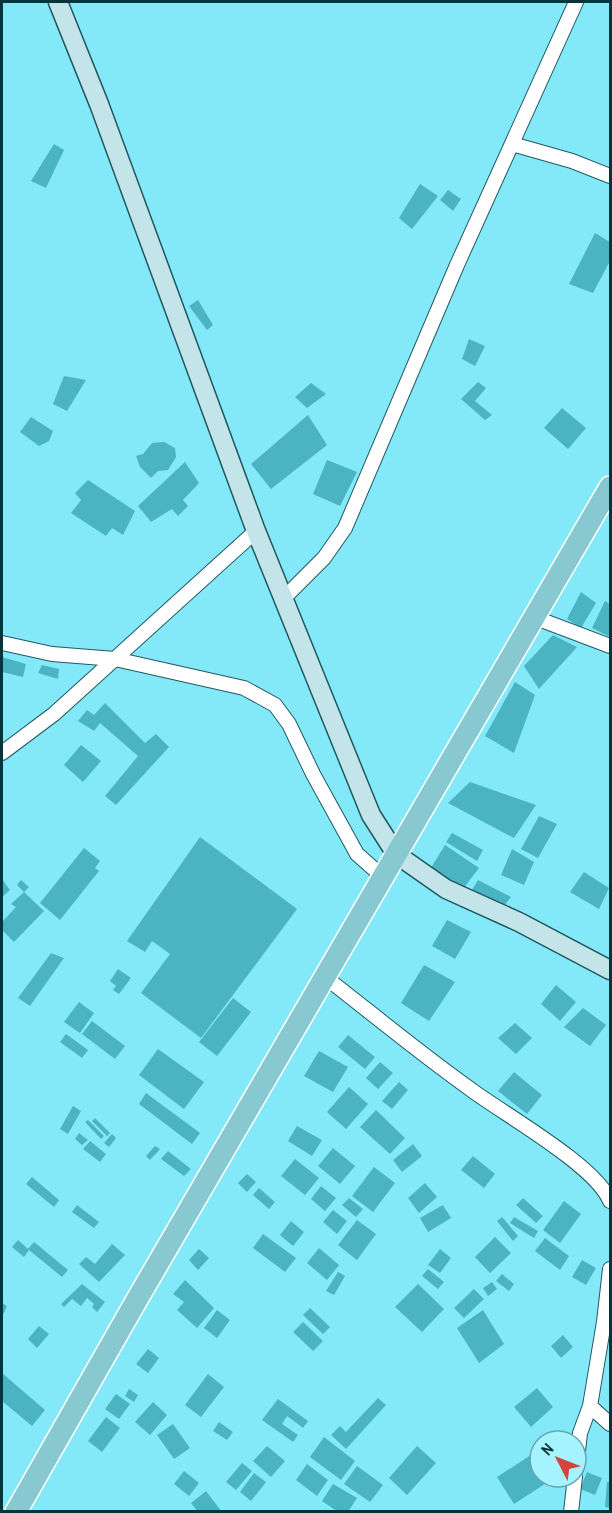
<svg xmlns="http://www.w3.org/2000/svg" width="612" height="1513" font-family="'Archivo Narrow',sans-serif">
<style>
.building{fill:#4bb4c2}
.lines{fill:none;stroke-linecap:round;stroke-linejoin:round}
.street-casing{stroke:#215960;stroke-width:16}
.secondary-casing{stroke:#215960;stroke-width:21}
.primary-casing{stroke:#fff;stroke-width:24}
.street{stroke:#fff;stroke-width:14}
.secondary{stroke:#c3e4e8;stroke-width:18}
.primary{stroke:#88c9d1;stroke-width:21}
</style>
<rect width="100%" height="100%" fill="#83e9f8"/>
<path class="building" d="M54 144 64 150 46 188 31 181Z
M420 184 438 196 412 229 399 218Z
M448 190 461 199 453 211 440 200Z
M595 233 610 242V261L593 293 569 284Z
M198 300 213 325 207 330 189 306Z
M469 339 485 346 475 366 462 359Z
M64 376 86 380 67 411 53 404Z
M478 382 486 388 475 401 492 415 485 420 461 399Z
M311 383 326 394 307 408 295 397Z
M562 408 586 428 568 449 544 428Z
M308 415 327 445 271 489 251 464Z
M31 417 53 431 49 441 39 446 20 432Z
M164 442 175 448 176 457 168 470 158 471 151 478 140 467 136 456 143 454 152 443Z
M327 460 357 472 340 506 313 494Z
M185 462 199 483 183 500 188 506 178 516 172 509 151 522 138 506Z
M88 480 135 511 123 535 112 528 106 536 71 513 81 500 75 493Z
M581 592 596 603 581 628 567 619Z
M605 601 610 604V637L592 628Z
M553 635 577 647 539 689 524 666Z
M2 657 26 664 23 677 2 672Z
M42 665 59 669 58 679 38 673Z
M515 682 535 695 514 753 485 736Z
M105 703 145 743 156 734 169 747 116 805 105 796 138 756 100 723 94 731 78 721 87 710 94 715Z
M81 745 101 761 83 782 64 765Z
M470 782 536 805 514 838 448 803Z
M539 816 557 824 538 858 521 849Z
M452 833 483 850 477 861 446 842Z
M200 837 297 909 201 1038 141 993 170 954 152 941 145 952 127 941Z
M445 845 479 868 463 889 429 871Z
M84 848 100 861 95 868 99 871 60 920 40 903Z
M512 849 534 862 524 885 501 875Z
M584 872 609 888 599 909 570 892Z
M2 879 10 890 2 897Z
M21 880 29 887 24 892 17 885Z
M478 880 511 897 504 906 472 890Z
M24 892 44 911 14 942 2 930V922L16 907 11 904Z
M447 920 471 932 455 959 432 946Z
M51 953 64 958 30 1006 18 998Z
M424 965 455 982 429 1021 401 1003Z
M118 969 131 978 119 994 113 990 116 986 110 981Z
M556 985 576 1002 560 1021 541 1004Z
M233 998 251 1012 217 1056 199 1042Z
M79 1002 94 1013 80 1033 64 1022Z
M583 1008 606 1025 590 1046 564 1027Z
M92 1021 125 1046 115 1059 82 1034Z
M515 1023 532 1038 516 1054 498 1038Z
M66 1034 88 1050 82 1058 60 1042Z
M348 1035 375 1057 365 1069 338 1047Z
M158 1049 204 1082 184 1109 139 1075Z
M319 1051 348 1067 333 1092 304 1076Z
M380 1062 393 1073 378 1089 366 1078Z
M514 1072 542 1095 527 1114 498 1091Z
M399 1082 408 1090 392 1109 382 1101Z
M349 1087 368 1104 346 1129 327 1112Z
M146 1093 200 1133 192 1144 139 1104Z
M73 1106 81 1111 68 1134 60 1129Z
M376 1110 405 1138 390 1154 360 1127Z
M95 1118 110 1133 107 1136 92 1121Z
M88 1120 104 1136 101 1139 85 1122Z
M297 1126 322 1140 312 1156 288 1141Z
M79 1133 88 1140 82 1145 75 1139Z
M112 1134 116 1138 109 1147 104 1143Z
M90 1141 106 1154 100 1162 83 1149Z
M413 1144 422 1156 402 1172 393 1160Z
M155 1146 160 1149 150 1160 146 1156Z
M333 1148 355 1166 340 1184 318 1166Z
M168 1151 191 1169 184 1176 161 1159Z
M473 1156 495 1174 484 1188 461 1170Z
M295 1159 319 1178 305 1195 281 1176Z
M374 1167 395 1183 373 1212 352 1196Z
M247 1174 256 1182 247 1192 238 1183Z
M32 1177 59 1200 54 1207 26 1184Z
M425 1183 437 1197 419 1213 408 1198Z
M321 1186 336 1198 325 1211 311 1199Z
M259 1188 275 1202 269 1209 253 1195Z
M349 1198 363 1209 356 1217 342 1205Z
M523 1198 543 1216 536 1223 516 1205Z
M564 1201 581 1214 560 1243 543 1230Z
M77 1205 99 1222 94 1228 72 1212Z
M443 1205 451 1218 428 1232 420 1218Z
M333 1210 347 1221 337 1234 323 1222Z
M502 1217 518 1236 513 1241 497 1221Z
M514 1217 538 1231 534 1238 510 1223Z
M357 1220 376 1234 357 1260 338 1245Z
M291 1221 304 1232 293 1246 280 1235Z
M263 1234 296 1258 285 1272 253 1248Z
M495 1237 511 1253 490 1273 475 1257Z
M545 1238 569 1256 560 1270 535 1251Z
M18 1240 28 1249 34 1242 68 1270 62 1277 29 1250 24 1257 12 1247Z
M112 1244 125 1255 99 1282 79 1264 86 1257 95 1264Z
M319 1248 339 1265 327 1280 307 1263Z
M199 1249 209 1258 198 1270 189 1260Z
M440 1249 451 1258 440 1273 428 1265Z
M582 1260 596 1268 586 1285 572 1277Z
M428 1269 444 1282 438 1289 422 1276Z
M338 1272 345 1276 334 1295 326 1291Z
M502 1274 514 1284 509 1291 496 1281Z
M185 1280 214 1308 197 1328 177 1310 184 1302 173 1294Z
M492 1282 497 1289 488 1296 483 1288Z
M82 1284 105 1302 97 1312 92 1307 94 1304 87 1298 81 1306 72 1299 64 1307 61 1304Z
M418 1284 444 1309 422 1332 395 1307Z
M474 1289 484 1299 464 1318 454 1308Z
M2 1303 7 1306 2 1317Z
M310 1308 330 1327 323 1334 303 1315Z
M217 1310 230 1320 217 1338 204 1328Z
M483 1310 504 1344 479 1363 457 1328Z
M303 1322 323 1341 313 1351 293 1332Z
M39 1326 49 1334 37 1348 28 1339Z
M563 1335 573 1347 561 1358 551 1346Z
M148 1349 159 1358 148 1373 136 1364Z
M2 1373 45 1410 32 1426 2 1401Z
M208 1374 224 1387 201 1417 185 1405Z
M537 1388 553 1407 531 1427 514 1407Z
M129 1389 138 1395 134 1402 125 1396Z
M116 1394 130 1404 119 1419 105 1409Z
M378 1398 386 1405 346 1449 331 1435 340 1426 346 1432Z
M278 1399 308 1421 303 1428 287 1416 282 1424 298 1435 293 1442 262 1420Z
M153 1402 167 1415 150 1435 135 1422Z
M106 1417 120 1428 102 1452 88 1441Z
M219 1422 233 1432 227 1440 213 1431Z
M173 1424 190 1448 174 1459 157 1435Z
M324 1437 355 1461 341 1480 310 1457Z
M267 1446 285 1461 271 1477 253 1461Z
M417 1446 436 1463 407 1495 389 1478Z
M531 1455 540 1469V1477H545L548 1482 514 1504 497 1477Z
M242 1463 252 1471 236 1490 226 1482Z
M307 1464 328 1480 317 1496 296 1480Z
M357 1466 383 1485 370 1502 344 1484Z
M184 1471 199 1483 189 1496 174 1484Z
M587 1472 602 1478 595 1495 580 1489Z
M254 1473 266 1482 251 1501 240 1492Z
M607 1482H610V1508L605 1507Z
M333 1484 357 1498 348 1512H338L322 1501Z
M206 1491 222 1512H198L191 1503Z"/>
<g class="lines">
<g class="street-casing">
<path id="street" d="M512 144 572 161 610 176
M283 599 324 558 345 528 457 265 576 2
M536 618 610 646
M2 643 52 654 115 659 244 688 275 705 289 724 313 774 357 854 383 877
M2 753 54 714 256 531
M325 977C374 1015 422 1055 473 1091 507 1116 596 1166 610 1201
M590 1406 610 1424
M576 1469 580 1433 590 1406 604 1322 610 1269
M571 1512 575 1477"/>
</g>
<g class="secondary-casing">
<path id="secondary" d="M58 2 99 104 256 531 371 815 396 854 446 889 519 922 610 970"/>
</g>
<g class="primary-casing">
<path id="primary" d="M16 1512 135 1303 610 487"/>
</g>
<use href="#street" class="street"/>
<use href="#secondary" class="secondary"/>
<use href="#primary" class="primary"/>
</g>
<rect width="612" height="1513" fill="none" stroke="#05353b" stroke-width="6"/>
<g transform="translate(558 1459) rotate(312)"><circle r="28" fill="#a5f3fe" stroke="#65a7b0" stroke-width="1.5"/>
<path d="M0-4.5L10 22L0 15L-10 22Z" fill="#d2443c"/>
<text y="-9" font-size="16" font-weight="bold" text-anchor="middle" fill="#05353b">N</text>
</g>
</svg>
